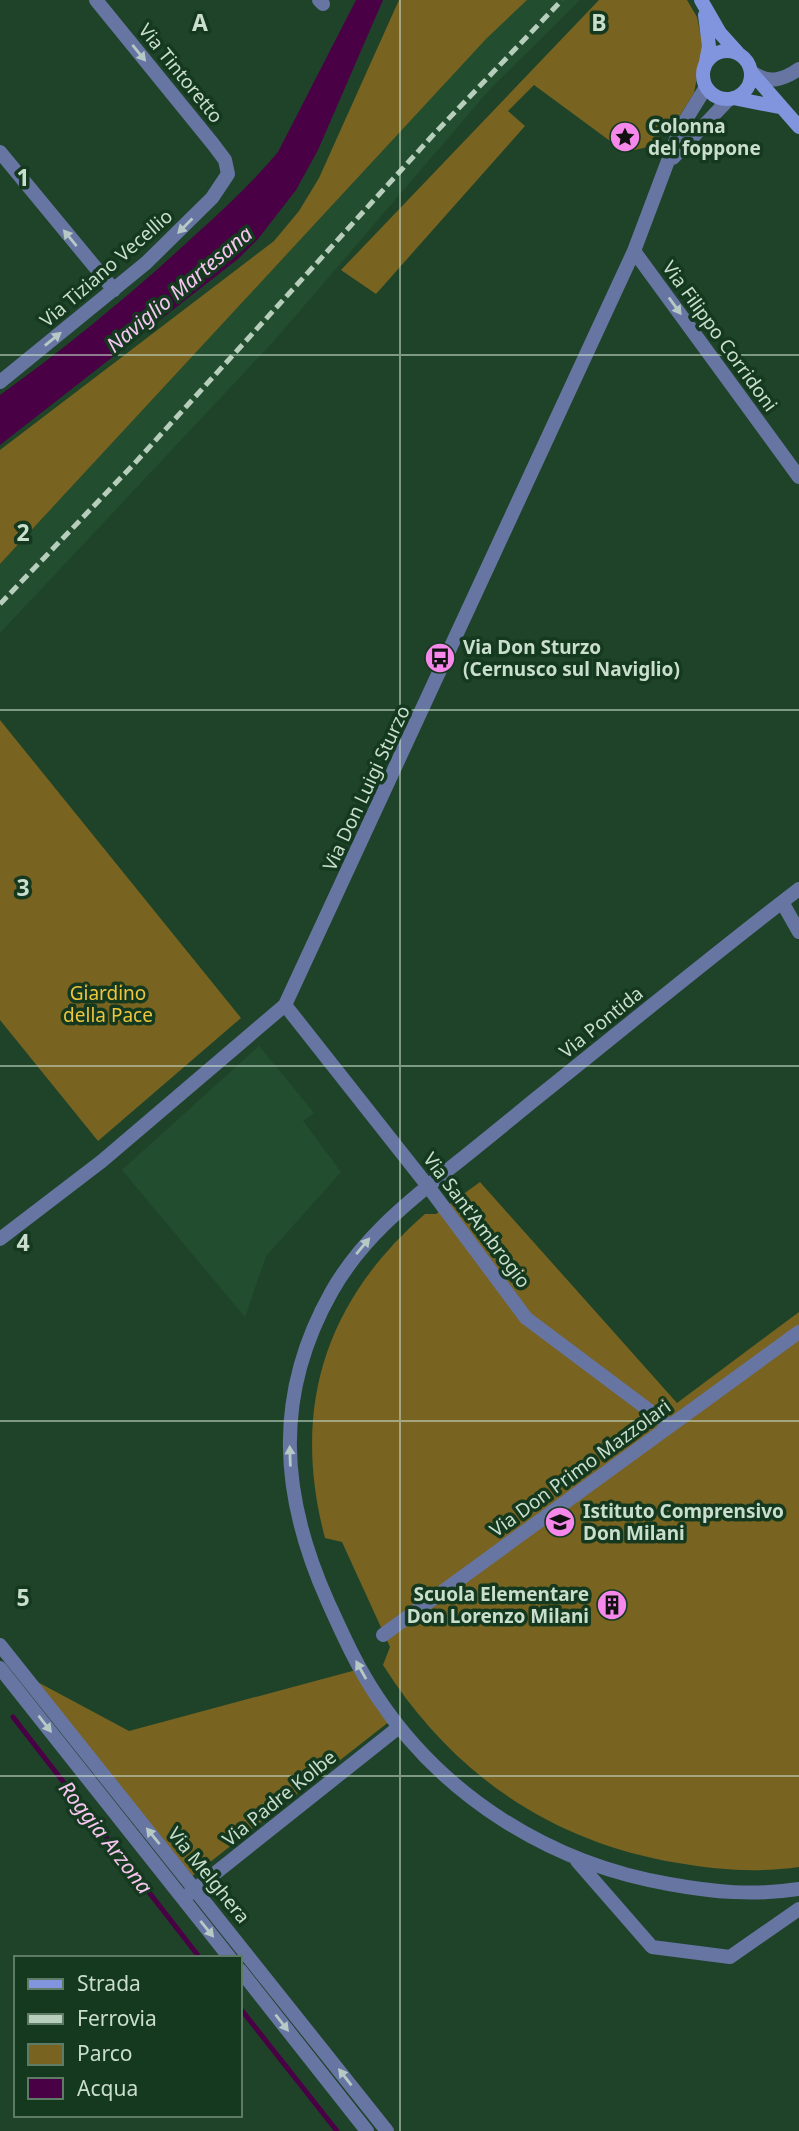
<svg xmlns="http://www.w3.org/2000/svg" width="799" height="2131" font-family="'Noto Sans',sans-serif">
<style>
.built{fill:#224e2f}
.green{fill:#786321}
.water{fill:#490045}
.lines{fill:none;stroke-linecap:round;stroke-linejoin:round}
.stream{stroke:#490045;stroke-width:5}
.street{stroke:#6775a3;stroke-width:14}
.secondary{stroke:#8095dd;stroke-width:14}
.rail{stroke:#b8cebd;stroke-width:5;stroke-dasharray:10 5;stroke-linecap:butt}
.oneway{fill:#b6c9c5}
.grid{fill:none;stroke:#cadece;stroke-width:2;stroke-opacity:0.55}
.labels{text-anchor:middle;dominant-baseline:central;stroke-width:7;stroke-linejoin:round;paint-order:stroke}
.street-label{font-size:19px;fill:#cadece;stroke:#14391f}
.poi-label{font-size:19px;font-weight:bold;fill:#cadece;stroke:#14391f;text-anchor:start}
.park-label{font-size:19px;fill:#efc53e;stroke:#14391f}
.water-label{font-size:21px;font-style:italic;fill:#f7c6f0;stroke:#14391f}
.grid-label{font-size:23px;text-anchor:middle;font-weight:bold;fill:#cadece;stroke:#14391f;stroke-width:7;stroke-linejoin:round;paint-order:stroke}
</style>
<rect width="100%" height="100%" fill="#1f4329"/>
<path class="built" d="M527 0H580L491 88 273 342 0 633V564L487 38Z
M259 1046 314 1113 303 1121 341 1172 266 1256 245 1317 122 1170Z"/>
<path class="green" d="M399 0H527L487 38 0 564V450L274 241 299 211 319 178Z
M599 0H687L697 17 703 47 694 93 677 120 648 147 625 152 534 85 508 111 525 126 376 294 341 270Z
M0 720 241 1018 98 1141 0 1020Z
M480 1182 677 1403 799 1312V1867C757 1873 719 1870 678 1863 551 1842 452 1774 383 1665L390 1647 342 1542 325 1538C291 1409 324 1302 425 1214H436Z
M356 1670 390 1721 191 1877 32 1679 129 1731Z"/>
<path class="water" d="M356 0H383L318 150 296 190 258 239 238 259 0 445V395C68 346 134 292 195 235 224 209 253 182 278 152Z"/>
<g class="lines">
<path class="stream" d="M13 1717 200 1958
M240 2008 337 2131"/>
<path class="street" d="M319 0 323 4
M753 73C770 84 783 80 799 69
M0 152 114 290
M673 158 729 99
M634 251 799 477
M0 382 146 263 212 198 228 174 225 160 213 144 96 0
M799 889C709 958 622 1030 533 1101 505 1124 477 1147 449 1169 404 1205 361 1240 332 1291 273 1395 280 1495 328 1602 343 1635 357 1667 378 1698 444 1797 551 1864 669 1884 713 1892 754 1896 799 1889
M782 902 799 932
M285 1005 427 1185 526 1318 670 1426
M0 1239 102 1161 285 1005 634 251 680 129 706 87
M383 1635 799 1332
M0 1645 387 2131
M0 1668 230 1958
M577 1861 652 1947 730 1957 799 1909
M189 1894 399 1727
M240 1970 367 2131"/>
<path class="secondary" d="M701 0 720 33 738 53
M705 15 709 46 706 62
M703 75a24 24 0 1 1 48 0a24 24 0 1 1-48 0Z
M751 72 799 127
M733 98 779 107"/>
<path class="rail" d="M0 604 134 464 434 134 562 0"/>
</g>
<defs><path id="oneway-solid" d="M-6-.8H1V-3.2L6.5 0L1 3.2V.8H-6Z" transform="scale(1.75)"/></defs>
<g class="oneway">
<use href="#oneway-solid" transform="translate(139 53) rotate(51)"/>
<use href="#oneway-solid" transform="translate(185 226) rotate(135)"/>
<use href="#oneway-solid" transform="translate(70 238) rotate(-129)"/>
<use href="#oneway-solid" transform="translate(675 306) rotate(54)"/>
<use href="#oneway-solid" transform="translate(53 339) rotate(-39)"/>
<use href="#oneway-solid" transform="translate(363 1246) rotate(-50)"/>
<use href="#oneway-solid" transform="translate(290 1456) rotate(-92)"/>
<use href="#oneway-solid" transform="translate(361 1670) rotate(-119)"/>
<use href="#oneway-solid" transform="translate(45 1724) rotate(52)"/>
<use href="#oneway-solid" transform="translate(153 1836) rotate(-129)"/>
<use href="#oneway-solid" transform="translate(207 1929) rotate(51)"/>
<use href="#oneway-solid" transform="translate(282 2023) rotate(52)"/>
<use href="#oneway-solid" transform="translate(345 2077) rotate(-128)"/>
</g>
<path class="grid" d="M400 0V2131M0 355H799M0 710H799M0 1066H799M0 1421H799M0 1776H799"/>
<defs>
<g id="sight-disc" transform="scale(1.575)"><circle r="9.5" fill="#f788eb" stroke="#14391f"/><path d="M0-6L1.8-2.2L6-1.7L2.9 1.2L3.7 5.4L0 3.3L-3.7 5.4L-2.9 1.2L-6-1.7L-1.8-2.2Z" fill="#111"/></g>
<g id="bus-disc" transform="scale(1.575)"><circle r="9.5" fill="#f788eb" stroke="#14391f"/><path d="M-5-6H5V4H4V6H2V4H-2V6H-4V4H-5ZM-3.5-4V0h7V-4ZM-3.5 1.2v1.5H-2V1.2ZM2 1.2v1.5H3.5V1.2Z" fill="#111"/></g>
<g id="school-disc" transform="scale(1.575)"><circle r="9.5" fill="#f788eb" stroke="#14391f"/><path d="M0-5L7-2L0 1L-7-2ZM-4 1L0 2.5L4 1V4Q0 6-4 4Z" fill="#111"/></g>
<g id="building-disc" transform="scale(1.575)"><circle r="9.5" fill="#f788eb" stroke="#14391f"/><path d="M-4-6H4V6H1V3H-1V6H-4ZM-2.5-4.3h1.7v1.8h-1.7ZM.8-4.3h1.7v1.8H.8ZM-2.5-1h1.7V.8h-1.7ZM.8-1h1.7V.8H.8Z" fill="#111"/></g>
</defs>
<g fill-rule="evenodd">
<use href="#sight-disc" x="625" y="137"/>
<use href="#bus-disc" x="440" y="658"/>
<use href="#school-disc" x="560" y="1522"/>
<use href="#building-disc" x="612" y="1605"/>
</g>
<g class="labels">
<g class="street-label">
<text transform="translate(181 73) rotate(51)">Via Tintoretto</text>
<text transform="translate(106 268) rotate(-41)">Via Tiziano Vecellio</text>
<text transform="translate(720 336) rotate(54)">Via Filippo Corridoni</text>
<text transform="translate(366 788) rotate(-65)">Via Don Luigi Sturzo</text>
<text transform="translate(601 1022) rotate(-39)">Via Pontida</text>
<text transform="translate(477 1220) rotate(53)">Via Sant'Ambrogio</text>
<text transform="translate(580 1468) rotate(-36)">Via Don Primo Mazzolari</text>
<text transform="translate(279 1798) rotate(-39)">Via Padre Kolbe</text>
<text transform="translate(209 1875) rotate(51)">Via Melghera</text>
</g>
<g class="poi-label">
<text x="648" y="126">Colonna<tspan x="648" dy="22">del foppone</tspan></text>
<text x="463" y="647">Via Don Sturzo<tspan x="463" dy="22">(Cernusco sul Naviglio)</tspan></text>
<text x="583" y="1511">Istituto Comprensivo<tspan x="583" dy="22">Don Milani</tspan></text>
<text x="589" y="1594" text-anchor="end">Scuola Elementare<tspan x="589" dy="22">Don Lorenzo Milani</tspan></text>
</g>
<g class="park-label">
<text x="108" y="993">Giardino<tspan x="108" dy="22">della Pace</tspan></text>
</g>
<g class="water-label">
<text transform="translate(179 289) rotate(-40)">Naviglio Martesana</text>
<text transform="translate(106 1837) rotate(52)">Roggia Arzona</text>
</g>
</g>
<g class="grid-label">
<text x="200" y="31">A</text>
<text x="599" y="31">B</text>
<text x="23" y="186">1</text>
<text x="23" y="541">2</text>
<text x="23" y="896">3</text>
<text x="23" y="1251">4</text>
<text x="23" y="1606">5</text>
</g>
<rect x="14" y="1956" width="228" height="161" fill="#14391f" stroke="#5d7b65" stroke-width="2"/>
<rect x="28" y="1979" width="35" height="10" fill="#8095dd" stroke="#5d7b65" stroke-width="2"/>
<text x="77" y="1991" font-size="21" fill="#cadece">Strada</text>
<rect x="28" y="2014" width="35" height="10" fill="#b8cebd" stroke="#5d7b65" stroke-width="2"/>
<text x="77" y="2026" font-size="21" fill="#cadece">Ferrovia</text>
<rect x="28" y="2044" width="35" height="21" fill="#786321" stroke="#5d7b65" stroke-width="2"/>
<text x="77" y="2061" font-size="21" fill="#cadece">Parco</text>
<rect x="28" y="2078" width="35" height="21" fill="#490045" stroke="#5d7b65" stroke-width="2"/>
<text x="77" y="2096" font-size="21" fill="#cadece">Acqua</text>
</svg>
